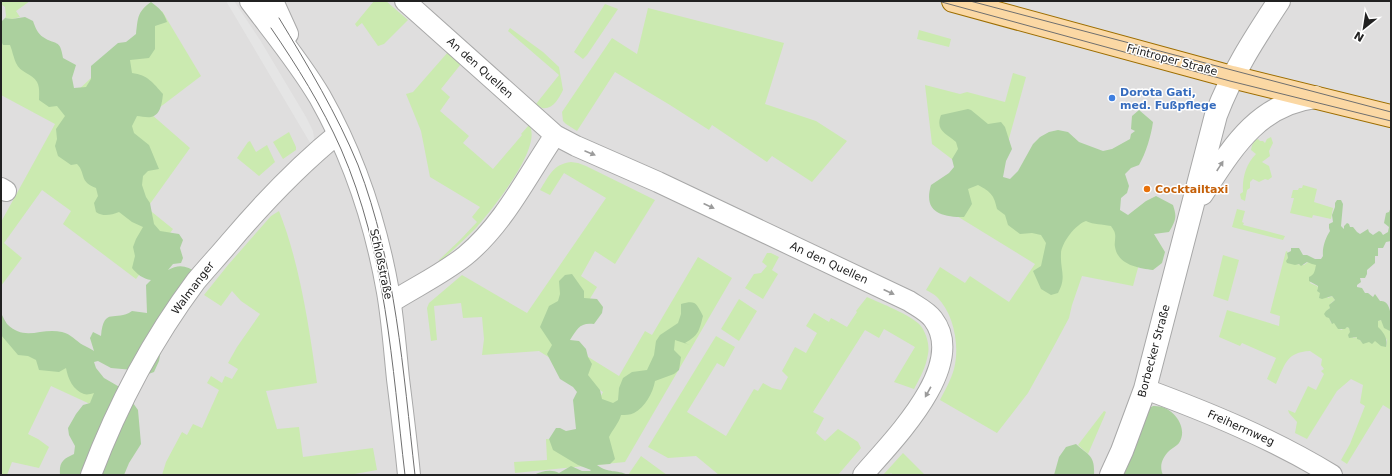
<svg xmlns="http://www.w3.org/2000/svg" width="1392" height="476" font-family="'DejaVu Sans',sans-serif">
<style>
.residential{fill:#dfdede}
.grass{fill:#cbeab0}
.forest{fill:#abd09e}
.parking{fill:#e5e5e5}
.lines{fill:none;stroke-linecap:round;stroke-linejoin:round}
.minor-casing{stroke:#a8a8a8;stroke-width:22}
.tertiary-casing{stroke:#a8a8a8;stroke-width:24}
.primary-casing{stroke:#9d6e02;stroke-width:24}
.minor{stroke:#fff;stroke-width:20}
.tertiary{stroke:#fff;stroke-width:22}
.primary{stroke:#fbd8a4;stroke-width:22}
.tram{stroke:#6f6f6f;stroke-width:1}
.oneway{fill:#9b9b9b}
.shop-dot{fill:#3f7fe0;stroke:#fff;stroke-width:1.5}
.food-dot{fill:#e8710a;stroke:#fff;stroke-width:1.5}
.labels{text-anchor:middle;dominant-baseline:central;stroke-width:3;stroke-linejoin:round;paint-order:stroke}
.street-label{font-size:11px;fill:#212121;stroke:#fff}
.shop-label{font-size:11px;font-weight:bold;fill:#366cbe;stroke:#fff;text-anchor:start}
.food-label{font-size:11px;font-weight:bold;fill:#c56008;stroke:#fff;text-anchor:start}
</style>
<rect width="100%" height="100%" fill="#f1efe8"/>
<path class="residential" d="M1 1H1391V475H1Z"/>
<path class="grass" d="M1 1H30L16 11 20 17 12 19 5 18 6 16 5 7 1 4Z
M374 1H386L408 20 384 44 378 46 362 23 357 27 355 24Z
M605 4 618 9 587 55 583 59 574 52Z
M648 8 784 43 765 104 816 121 847 141 812 182 772 156 767 162 712 125 709 130 670 105 615 72 577 131 566 124 563 121 562 112 612 38 637 54Z
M162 11 201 76 151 114 190 148 147 208 173 229 136 279 63 224 71 211 42 190 4 243 22 258 1 286V222L55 124 1 95V29L74 94Z
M510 28 543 52 559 67 563 90C559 98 553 110 542 108L536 104 559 75 508 31Z
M919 30 951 39 949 47 917 39Z
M448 52 461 64 441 89 450 97 440 111 469 136 463 143 493 169 522 135 521 134 529 125C544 146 491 211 476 228 464 240 452 251 440 262L439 260 460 240 477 222 472 217 480 207 430 177 421 131 406 94 413 92Z
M1013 73 1026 77 995 189 1147 235 1133 286 1082 276 1072 305 1069 318 1054 346 1028 393 997 433 940 400C945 390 951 380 954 369 960 346 954 314 937 297 934 294 930 292 926 290L940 267 965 283 970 276 1009 302 1035 264 934 202 957 163 932 144 925 85 960 94 967 92 1005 102Z
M289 132 296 147V150L283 159 273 142Z
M1271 137 1273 143 1269 151 1270 156 1262 162 1269 166 1272 177 1268 180 1265 179 1259 182 1253 179 1250 182V188L1247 190 1245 201 1241 199 1240 194 1243 192C1242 178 1246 164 1256 154L1251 150C1252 145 1253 141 1258 139L1260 141H1263L1265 143 1267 139Z
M250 141 256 152 267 145 275 162 259 176 237 158 248 142Z
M571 162 578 163 586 166 655 200 615 264 595 251 581 276 597 287 564 342 619 376 645 331 652 335 698 257 732 278 625 462 515 473 514 462 547 460 546 439 577 440 603 392 539 351 482 355 484 339 482 317 463 318 461 303 434 306 437 340 431 341 427 308 429 303 462 275 527 313 606 198 564 173 550 195 540 190C549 176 553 164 571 162Z
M1303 185 1317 189 1314 202 1333 208 1331 219 1313 215 1312 218 1290 213 1294 198H1291L1293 190H1298L1299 188H1302Z
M1237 209 1245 211 1242 222 1244 223 1243 225 1285 236 1283 240 1232 227Z
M279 211C300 264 309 327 317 383L266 391 277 429 299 427 303 457 373 448 377 470 349 475H162L166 462 182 432 187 435 193 424 202 428 219 390 207 383 211 376 222 383 225 376 232 379 238 369 228 363 237 347 260 314 241 301 232 291 221 306 204 295 228 265 271 216Z
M1286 251 1288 252 1287 253 1289 263 1304 265 1308 262 1316 264V270L1310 283 1317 286 1328 298 1332 296 1335 300 1331 303 1330 308 1328 310 1331 323H1335L1341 330 1347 327 1349 328 1353 338 1357 337 1363 343 1375 340 1386 347 1387 340 1377 327 1378 321 1381 320 1390 331 1391 330V410L1383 405 1347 464 1341 460 1350 444 1365 406 1360 403 1363 385 1351 379 1337 391 1307 439 1295 433 1297 422 1289 413 1288 410 1295 413 1308 386 1316 390 1324 374 1321 371 1324 369 1321 365 1322 359 1310 351C1286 352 1285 365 1276 384L1267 379 1276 358 1242 343 1240 346 1219 337 1227 310 1279 326 1280 316 1270 313Z
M767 253H771L779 257 772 270 778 274 763 299 745 288 754 274 761 273 767 266 762 262Z
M1223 255 1239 260 1228 301 1213 296Z
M867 297C880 303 911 315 920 325 926 332 930 345 928 354 926 367 920 378 914 389L894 382 915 347 884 329 879 338 865 330 813 412 824 418 816 433 825 441 838 429 858 442 861 448 838 475H719L696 456 668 458 648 447 716 336 735 347 724 367 717 363 687 412 726 436 754 389 758 391 763 383 772 388 781 390 788 377 782 371 795 347 806 353 817 333 806 326 814 313 829 322 831 318 847 327 857 312 856 311Z
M739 299 757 311 739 341 721 329Z
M1 327 99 383 90 404 51 386 28 434 38 439 49 447 39 468 12 462 7 475H1Z
M1104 411 1106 412 1104 417 1088 454 1078 445Z
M903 453 925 475H893L891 473 889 475H883Z
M641 456 667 475H628Z"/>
<path class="forest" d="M151 2C159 8 164 12 167 22L155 26V49L149 58 130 60 132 73C148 75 153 83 163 94 162 102 161 115 151 117 147 118 141 116 137 116L132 126 134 133 149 145 159 169 148 171 143 176 142 185 146 197 150 203 154 224 160 231 179 234 183 240 180 248 183 258 181 263 173 264 168 270C178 264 187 265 197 273L161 350 159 361 154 372 143 376 133 370 111 368 98 361 94 362 96 368 104 378 123 389 138 410 141 444 129 463 124 475H60C59 462 63 459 74 454L75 446 69 435 68 428 76 414 83 405 90 403 94 393C91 394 87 395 84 394 73 390 68 379 66 368L59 372 39 370 36 360 28 356 18 355 1 335V313C3 317 5 321 7 324 25 342 41 327 62 332 71 334 76 341 83 345 87 347 91 349 94 351L90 338 93 332 101 336C104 305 115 323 132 311L147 313 146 285 151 280C143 279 137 274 132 268L135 256 133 247 136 239 143 227 132 222 119 212C111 215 103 217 96 212L94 203 98 196 96 188C79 182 86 173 77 164L71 165 58 156 55 146 57 139 56 129 65 116 57 106 49 107 39 100C39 95 40 87 37 82 32 73 20 73 16 63 14 59 12 50 10 45H3L1 41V22L5 18 12 19 25 17 33 21C35 27 38 34 43 37 56 46 60 38 63 58L76 65 72 78 74 88 86 87 91 79V66L118 43 126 42 136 34C138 18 137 12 151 2Z
M968 109 971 110 988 124 1001 122 1005 127 1012 149 1006 161 1003 177 1010 179 1018 171 1033 144 1040 137 1049 132 1058 130 1068 132 1079 142 1103 151 1112 149 1130 139 1131 134 1135 131 1131 129 1132 116 1139 110 1153 122C1151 136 1146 153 1139 165L1131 168 1125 174 1129 186 1127 193 1121 198 1120 210 1128 215 1146 201 1156 196 1173 205C1177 217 1176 220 1169 232L1154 234 1165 252 1162 263 1153 270C1138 268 1118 265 1115 247 1114 243 1116 238 1115 234 1115 231 1112 228 1111 226 1102 224 1094 225 1086 221 1076 224 1061 243 1061 254 1060 270 1067 277 1058 293L1051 295 1041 289 1033 271 1041 266 1046 243 1041 235 1032 233 1020 234 1008 225 1005 215 997 209C994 195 991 192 978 185L968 189 972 204 964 217C941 217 923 212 931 185L949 173 954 167 952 159 958 149 956 142C946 133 935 131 941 115Z
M1337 200H1341L1343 204 1341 226 1344 229V226L1347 223 1349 224 1350 227H1353L1357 232 1360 234 1368 229 1369 232 1373 235 1379 231 1381 232 1383 235 1388 232 1389 227 1384 223 1386 213 1389 212 1391 207V241L1386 242 1383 248H1378V256H1375V263L1367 270V274L1365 278H1360L1361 282 1357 285V287L1362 288 1365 293H1368L1373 297 1375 294 1380 301C1392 299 1392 322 1390 331L1384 328 1381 320 1378 321V327C1384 333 1388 338 1386 347L1381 346 1375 341 1372 344 1369 342 1363 344 1360 340 1357 339V337L1349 338 1348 335 1350 332 1349 328 1347 327 1345 329H1338L1334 323 1332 324 1329 318 1326 317 1324 314 1326 311 1330 308 1329 305 1335 300 1332 296 1322 299 1319 298 1320 293 1317 291 1318 288V286L1309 281V277C1315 275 1315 269 1316 265L1312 264 1307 262 1301 266 1299 264 1295 265 1287 263 1286 261 1288 258 1287 253 1291 251V248H1299L1303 255H1307L1315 259H1321L1323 256C1322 247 1326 237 1330 231L1329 228V224L1333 222 1332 215 1335 207V203Z
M572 274 584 291V298L597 299 603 307 602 313 594 324C580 322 577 329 570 340L579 341 586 349 588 357 592 364 588 375 600 390 602 399 613 403 618 400 619 388 623 378 632 372 647 370 654 355 656 341 660 335 678 323 681 314V304C696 300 696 303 703 316 699 331 699 335 685 343L690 345 675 340 674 350 681 357 679 370 674 374 655 381C653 393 645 407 634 413 630 415 625 415 621 415 619 423 613 429 609 437L615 459 610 464 597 465C609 474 616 469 628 475H534C541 471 552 469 559 473L571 466 582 471H590L591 470 578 465 553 450 549 439 556 428H560L566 431 576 429 573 400 577 392 573 387 560 379 547 354 552 345 540 327 549 306 558 301 560 294 559 281 565 275Z
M1153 406C1155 406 1159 406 1162 407 1176 411 1188 429 1179 443 1177 446 1172 448 1169 451 1162 458 1159 466 1163 475H1111L1140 414Z
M1076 444C1089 456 1095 455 1094 475H1054L1059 457 1066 447Z"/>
<path class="parking" d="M226 1H234L260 40 306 117 313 131 314 138 312 146Z"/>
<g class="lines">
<g class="minor-casing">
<path id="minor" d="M405 1 555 135 576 146 658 182 909 301C918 307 927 311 933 319 969 366 891 442 863 475
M1 188 6 191
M390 303C415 287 441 275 465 256 504 224 527 176 555 135
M1145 389C1210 413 1273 439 1332 475
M91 475C117 406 152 340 196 281 207 268 219 255 230 242 264 202 298 166 339 133"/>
</g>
<g class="tertiary-casing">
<path id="tertiary" d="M251 1C275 33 300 63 320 97 354 157 376 224 388 292 393 321 395 350 398 379 402 411 406 443 409 475
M272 1 287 34
M1202 194C1231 150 1257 104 1315 97
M1111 475 1122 451 1145 389 1216 115C1232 73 1254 39 1279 1"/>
</g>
<g class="primary-casing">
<path id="primary" d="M953 1 1232 77 1391 116"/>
</g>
<use href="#minor" class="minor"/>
<use href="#tertiary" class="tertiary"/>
<use href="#primary" class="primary"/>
<path class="tram" d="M938 1 1230 81 1391 121
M970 1 1391 112
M279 18C308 66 337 114 358 165 396 264 403 371 415 475
M271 28C297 66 322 106 341 149 386 252 392 365 405 475"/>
</g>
<defs><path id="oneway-solid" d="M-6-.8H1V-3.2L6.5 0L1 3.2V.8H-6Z"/></defs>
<g class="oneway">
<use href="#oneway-solid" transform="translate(590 153) rotate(23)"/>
<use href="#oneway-solid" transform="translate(1220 166) rotate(-57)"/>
<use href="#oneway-solid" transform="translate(709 206) rotate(25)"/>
<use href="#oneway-solid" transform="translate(889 292) rotate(25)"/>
<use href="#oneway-solid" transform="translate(928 392) rotate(119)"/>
</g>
<circle class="shop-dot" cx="1112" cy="98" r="4"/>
<circle class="food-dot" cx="1147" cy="189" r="4"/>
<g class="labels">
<g class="street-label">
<text transform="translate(1172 60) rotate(15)">Frintroper Straße</text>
<text transform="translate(480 68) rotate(42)">An den Quellen</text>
<text transform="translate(829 263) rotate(25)">An den Quellen</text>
<text transform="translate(381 264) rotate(78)">Schloßstraße</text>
<text transform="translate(193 288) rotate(-53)">Walmanger</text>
<text transform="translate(1154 351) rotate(-75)">Borbecker Straße</text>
<text transform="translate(1241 428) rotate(24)">Freiherrnweg</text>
</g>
<g class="shop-label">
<text x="1120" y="92">Dorota Gati,<tspan x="1120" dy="13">med. Fußpflege</tspan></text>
</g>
<g class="food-label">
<text x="1155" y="189">Cocktailtaxi</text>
</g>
</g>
<rect width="1392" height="476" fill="none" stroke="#212121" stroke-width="4"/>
<g transform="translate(1364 28) rotate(210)" stroke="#ffffff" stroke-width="3" paint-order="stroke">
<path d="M0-3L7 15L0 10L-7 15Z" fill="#212121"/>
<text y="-6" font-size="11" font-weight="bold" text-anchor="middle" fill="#212121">N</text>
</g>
</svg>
